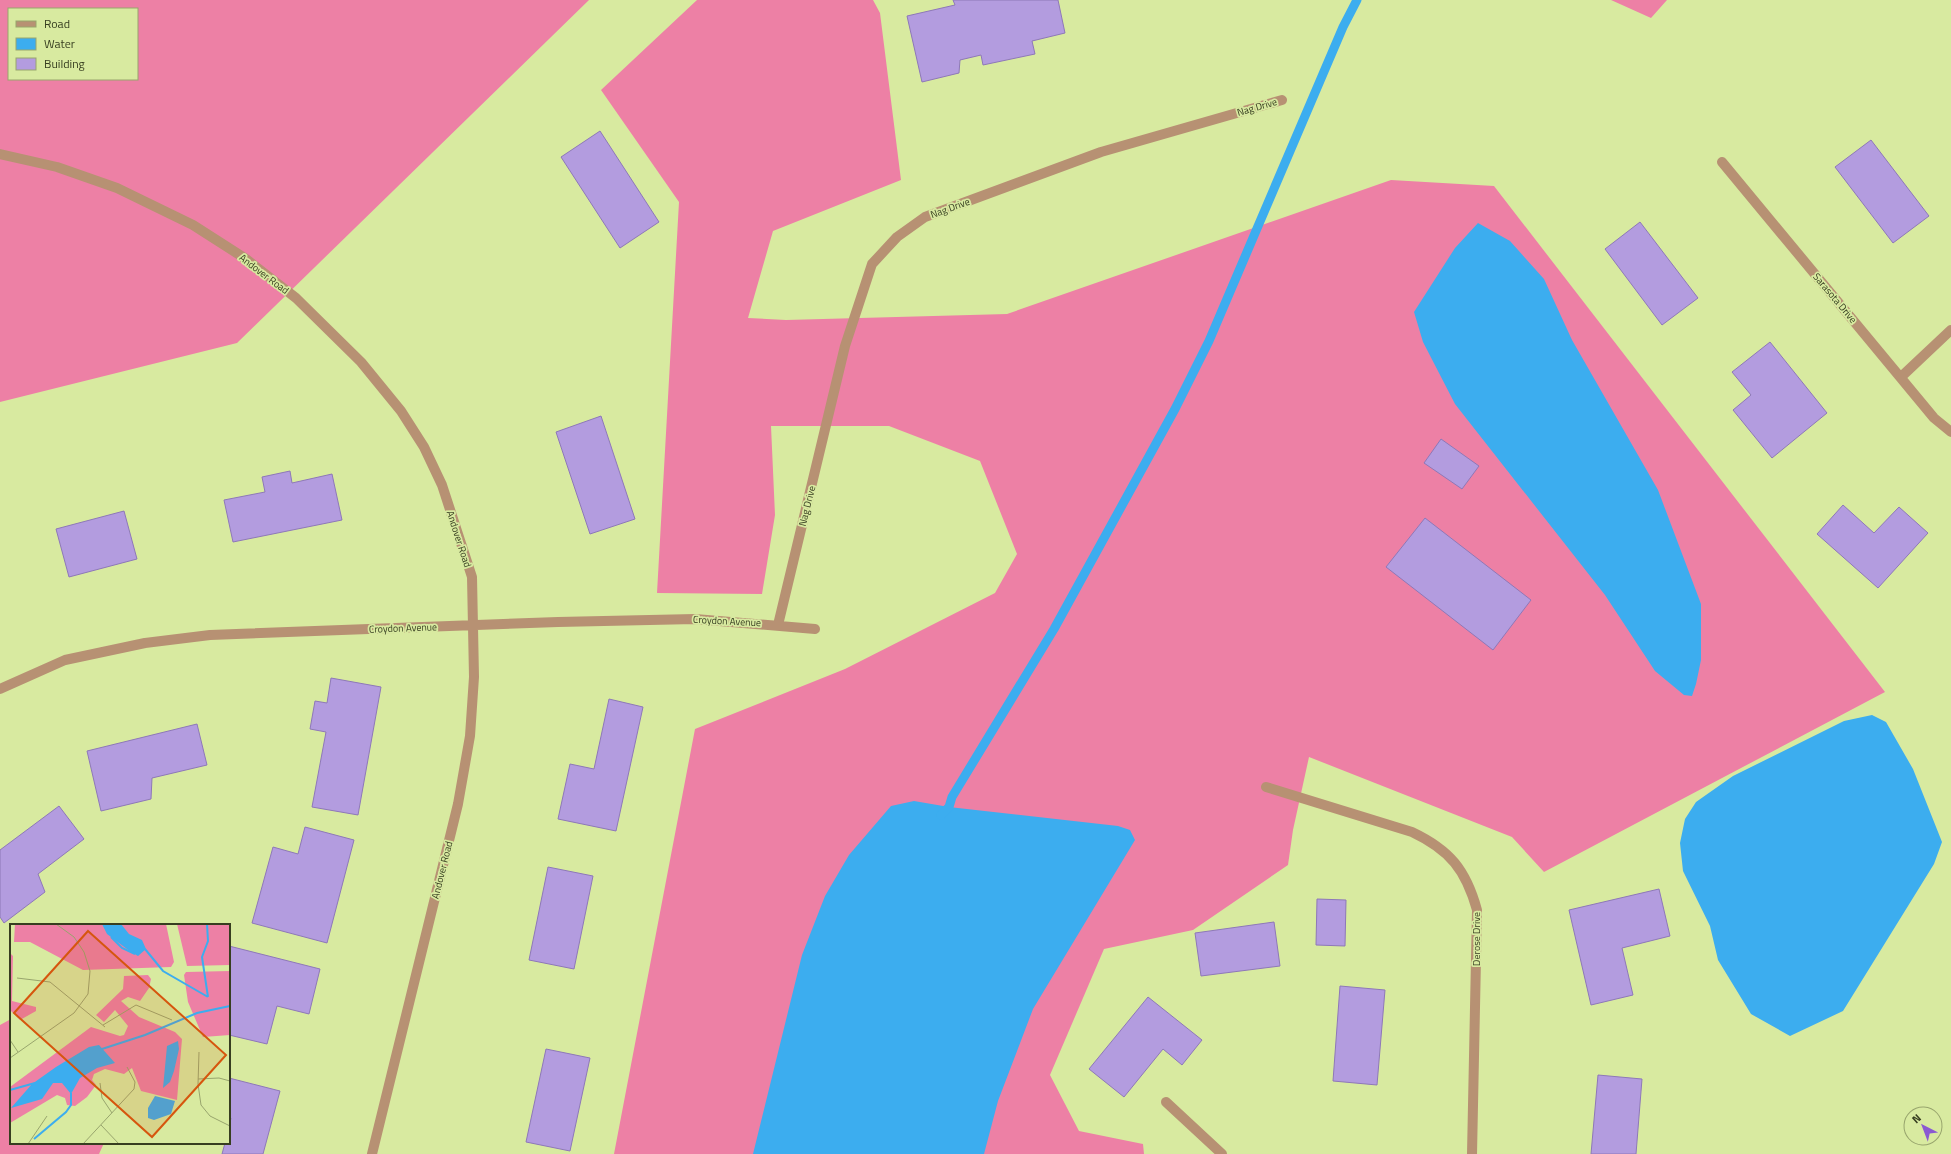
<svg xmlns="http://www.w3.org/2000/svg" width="1951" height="1154" font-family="'Titillium Web',sans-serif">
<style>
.forest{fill:#ed80a5;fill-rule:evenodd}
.water{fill:#3cadef}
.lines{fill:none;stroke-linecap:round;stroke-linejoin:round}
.stream{stroke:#3cadef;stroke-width:9}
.building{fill:#b39cdf;stroke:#8e78b8}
.minor{stroke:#b79173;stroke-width:10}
.labels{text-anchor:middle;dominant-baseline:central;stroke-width:3.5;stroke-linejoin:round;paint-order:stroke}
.street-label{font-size:10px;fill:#373e20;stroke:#d8eaa0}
.inset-river{fill:none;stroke:#3cadef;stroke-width:2}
.inset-road{fill:none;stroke:#98a56d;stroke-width:1}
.view{fill:#d6560e;fill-opacity:0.15;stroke:#d6560e;stroke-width:2}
.inset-edge{fill:none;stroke:#373e20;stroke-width:2}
</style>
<rect width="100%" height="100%" fill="#d8eaa0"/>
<path class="forest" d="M0 0H589L237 343 0 402ZM9 9H137V79H9Z
M697 0H873L880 13 901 180 773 231 748 318 786 320 1007 314 1391 180 1494 186 1885 692 1544 872 1512 837 1309 757 1293 830 1288 865 1193 930 1104 949 1050 1075 1079 1131 1143 1144 1144 1154H614L695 729 845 669 995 593 1017 554 980 461 889 426H771L775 515 762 594 657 593 679 202 601 90Z
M1611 0H1667L1651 18Z
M11 1019V1143H104L99 1154H0V1025Z"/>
<path class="water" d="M1478 223 1510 241 1544 279 1572 340 1658 490 1701 604V660L1696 684 1692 696 1684 695 1655 671 1605 595 1455 404 1423 342 1414 312 1455 248Z
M1872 715 1886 722 1913 769 1942 842 1934 864 1843 1011 1790 1036 1751 1014 1718 960 1710 926 1683 871 1680 843 1685 819 1696 802 1733 776 1844 721Z
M914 801 949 807 1118 826 1130 830 1135 840 1033 1009 998 1101 984 1154H753L802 955 825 896 849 855 891 806Z"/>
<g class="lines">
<path class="stream" d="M941 815 949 807 952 797 1054 629 1175 409 1209 341 1343 27 1357 0"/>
</g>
<path class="building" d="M953 0H1058L1065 33 1032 41 1035 54 983 65 981 55 960 60 959 73 922 82 907 16 955 5Z
M600 131 659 222 620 248 561 157Z
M1871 140 1929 216 1893 243 1835 167Z
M1640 222 1698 298 1662 325 1605 249Z
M1770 342 1827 413 1772 458 1733 410 1751 395 1732 372Z
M601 416 635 519 590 534 556 432Z
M1441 439 1479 466 1462 489 1424 463Z
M290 471 292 483 332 474 342 520 233 542 224 500 265 492 262 477Z
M1843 505 1874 533 1899 507 1928 533 1878 588 1817 534Z
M124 511 137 559 69 577 56 529Z
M1425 518 1531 600 1493 650 1386 567Z
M331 678 381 687 358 815 312 807 326 732 310 729 315 701 327 703Z
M609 699 643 707 616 831 558 819 570 764 594 769Z
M197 724 207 765 152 778 151 799 101 811 87 751Z
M59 806 84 839 38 874 45 892 4 923 0 917V850Z
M305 827 354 840 327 943 252 923 273 847 298 854Z
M548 867 593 876 574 969 529 960Z
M1659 889 1670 936 1622 948 1633 995 1591 1005 1569 910Z
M1317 899 1346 900 1345 946 1316 945Z
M1274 922 1280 966 1201 976 1195 933Z
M229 946 320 969 309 1014 277 1006 267 1044 229 1035Z
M1340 986 1385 990 1377 1085 1333 1081Z
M1148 997 1202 1040 1182 1065 1163 1049 1124 1097 1089 1069Z
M546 1049 590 1058 570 1151 526 1142Z
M1598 1075 1642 1079 1636 1154H1591Z
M229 1078 280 1091 263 1154H222L225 1143H229V1127L231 1118H229Z"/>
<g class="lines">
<path class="minor" d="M0 154 57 167 117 188 193 225 246 259 296 298 361 362 401 411 424 447 442 485 472 577 474 677 470 736 458 804 372 1154
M1722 162 1934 418 1951 432
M1901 377 1951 330
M778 625 845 346 872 264 897 237 925 217 1101 152 1282 100
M0 689 65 660 145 643 210 635 558 622 695 619 815 629
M1266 787 1412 832C1450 850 1466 870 1477 910L1472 1154
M1166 1102 1222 1154"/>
</g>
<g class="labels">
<g class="street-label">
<text transform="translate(1257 107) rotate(-16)">Nag Drive</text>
<text transform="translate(950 208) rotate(-20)">Nag Drive</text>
<text transform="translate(264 274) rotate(37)">Andover Road</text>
<text transform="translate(1835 298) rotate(50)">Sarasota Drive</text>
<text transform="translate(807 506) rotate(-76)">Nag Drive</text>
<text transform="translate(459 539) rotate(72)">Andover Road</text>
<text transform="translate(727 621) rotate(3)">Croydon Avenue</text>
<text transform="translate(403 628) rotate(-2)">Croydon Avenue</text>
<text transform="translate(442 870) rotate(-76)">Andover Road</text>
<text transform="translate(1476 939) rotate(-90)">Derose Drive</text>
</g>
</g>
<g transform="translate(10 924)">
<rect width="220" height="220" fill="#d8eaa0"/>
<path d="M5 0H156L164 38 161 43 73 46 20 18H4ZM167 0H220V41L177 42ZM0 29 3 32 2 77 26 83V87L10 96 0 86ZM220 47V111L193 113 178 78 174 51 176 48ZM138 51 141 55 139 64 130 77 118 73 111 77 129 93 165 108 172 115 167 176 131 167 122 144 114 150 95 145 84 150 82 156 86 161 77 173 65 182 57 181 55 174 47 171 0 199V163L81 103 110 112 114 111 118 102 105 86 94 98 86 91 113 65 114 52Z" fill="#ed80a5"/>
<path d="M92 0H111L119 10 132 16 136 25 128 32 121 28 97 10ZM168 117 169 125 164 147 160 158 153 164 157 122ZM89 121 105 139 87 144 70 154 61 170 52 159H43L32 175 1 184 22 160 46 143 79 123ZM145 172 165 177 161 190 144 196 138 194V184Z" fill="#3cadef"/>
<path class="inset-river" d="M197 0 198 17 192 33 198 73M101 13 112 24 125 30M135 25 153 47 198 73M92 125 135 111 187 89 220 82M0 166 25 159M24 215 56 188 61 181V169"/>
<path class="inset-road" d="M7 54 40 58 95 103M93 101 126 81 162 96M0 116 8 128M189 128 188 160 191 181 200 192 220 202M0 134 64 89 78 70 80 47 74 28 64 13 46 0M188 155 209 154 220 157M90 159 92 174 102 189M91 201 109 220M18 220 37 192M73 220 124 165 125 158 117 143"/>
<path class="view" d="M78 7 216 131 142 213 4 89Z"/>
<rect width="220" height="220" class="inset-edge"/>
</g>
<rect x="8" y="8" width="130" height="72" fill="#d8eaa0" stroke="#98a56d"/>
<rect x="16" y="21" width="20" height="6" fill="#b79173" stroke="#98a56d"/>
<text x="44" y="28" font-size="12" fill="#373e20">Road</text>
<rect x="16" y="38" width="20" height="12" fill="#3cadef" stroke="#98a56d"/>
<text x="44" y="48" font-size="12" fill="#373e20">Water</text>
<rect x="16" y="58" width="20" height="12" fill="#b39cdf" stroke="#98a56d"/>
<text x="44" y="68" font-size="12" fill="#373e20">Building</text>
<g transform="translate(1923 1126) rotate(318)"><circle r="19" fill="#d8eaa0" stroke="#98a56d"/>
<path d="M0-3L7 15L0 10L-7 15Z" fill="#8a59d2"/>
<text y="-6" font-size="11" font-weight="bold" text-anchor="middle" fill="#373e20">N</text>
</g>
</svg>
